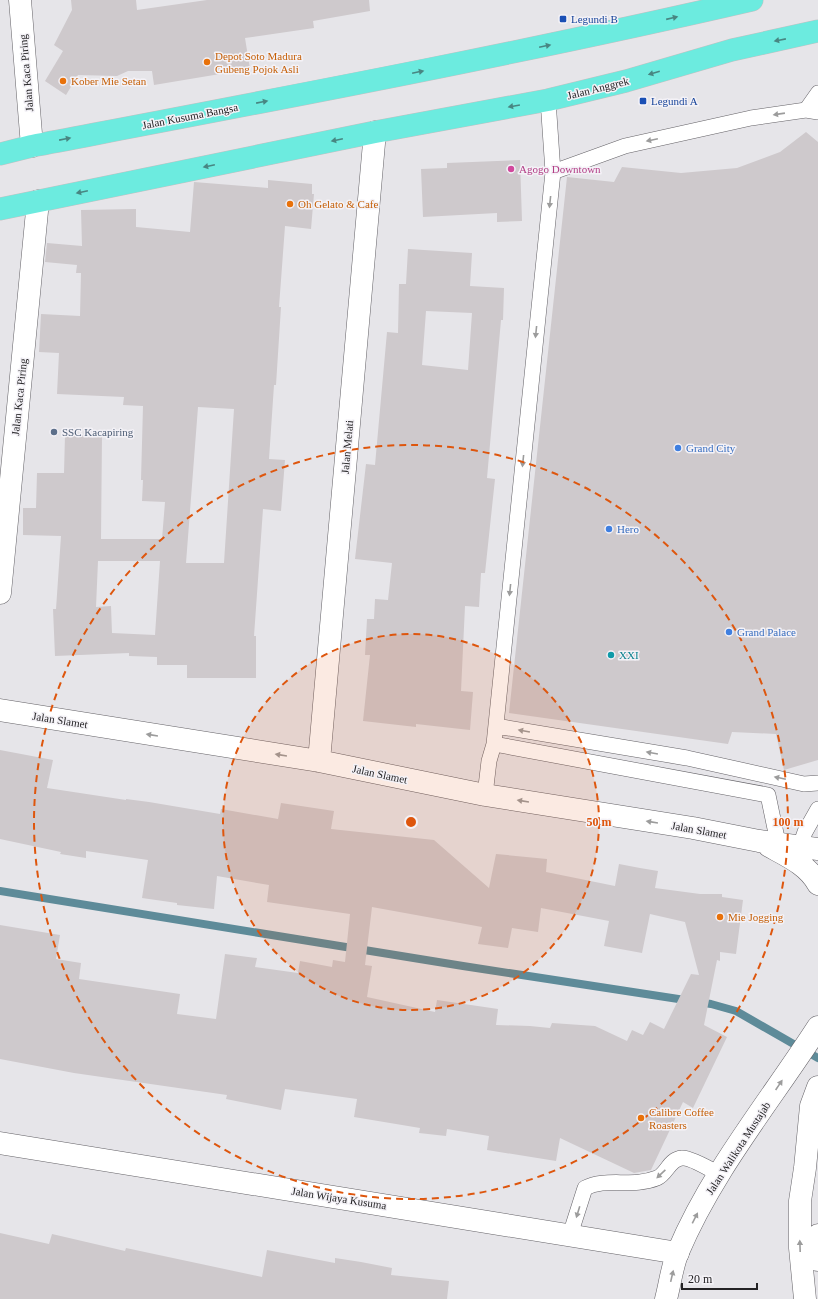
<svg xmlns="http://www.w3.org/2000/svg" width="818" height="1299" font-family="'Times New Roman',serif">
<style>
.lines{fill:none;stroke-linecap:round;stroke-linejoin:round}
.stream{stroke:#5e8b99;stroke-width:8}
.building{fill:#cec9cc;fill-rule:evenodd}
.service-casing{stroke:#646267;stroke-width:16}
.minor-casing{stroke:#646267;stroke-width:23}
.tertiary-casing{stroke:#646267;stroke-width:23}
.secondary-casing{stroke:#646267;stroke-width:23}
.trunk-casing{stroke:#c1c1c2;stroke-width:23}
.service{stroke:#fff;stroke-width:15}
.minor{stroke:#fff;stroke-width:22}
.tertiary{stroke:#fff;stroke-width:22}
.secondary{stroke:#fff;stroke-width:22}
.trunk{stroke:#6cebdf;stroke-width:22}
.oneway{fill:#488682}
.oneway2{fill:#9c9c9c}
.ring{fill:none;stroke:#de560d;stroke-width:2;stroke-dasharray:7 5}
.transit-dot{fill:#1a4fb4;stroke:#f4f2f7;stroke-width:1.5}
.food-dot{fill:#e8710a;stroke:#f4f2f7;stroke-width:1.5}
.hotel-dot{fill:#d1479c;stroke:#f4f2f7;stroke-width:1.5}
.service-dot{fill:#5c6f8a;stroke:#f4f2f7;stroke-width:1.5}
.shop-dot{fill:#3f7fe0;stroke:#f4f2f7;stroke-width:1.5}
.culture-dot{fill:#0f9aa8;stroke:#f4f2f7;stroke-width:1.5}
.labels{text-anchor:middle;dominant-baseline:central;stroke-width:3;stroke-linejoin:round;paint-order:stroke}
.transit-label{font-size:11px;fill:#164399;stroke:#f4f2f7;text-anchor:start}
.food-label{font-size:11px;fill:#c56008;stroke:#f4f2f7;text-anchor:start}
.street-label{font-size:11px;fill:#232224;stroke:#f4f2f7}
.hotel-label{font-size:11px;fill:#b23c85;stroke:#f4f2f7;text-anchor:start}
.service-label{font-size:11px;fill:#4e5e75;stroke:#f4f2f7;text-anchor:start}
.shop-label{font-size:11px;fill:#366cbe;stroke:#f4f2f7;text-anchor:start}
.culture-label{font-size:11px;fill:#0d838f;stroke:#f4f2f7;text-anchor:start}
.centre{fill:#de560d;stroke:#f4f2f7;stroke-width:2}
.ring-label{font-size:12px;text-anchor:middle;font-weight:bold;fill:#de560d;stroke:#f4f2f7;stroke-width:3;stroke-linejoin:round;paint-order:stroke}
</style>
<rect width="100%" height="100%" fill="#e6e5e9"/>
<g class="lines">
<path class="stream" d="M0 891 463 966 711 1004 736 1011 818 1058"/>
</g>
<path class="building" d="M71 0H136L137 10 207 0H369L370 11 313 21 314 28 245 38 250 69 154 85 152 71H128L117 76 78 75 66 95 45 81 63 51 54 45 72 10Z
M806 132 818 142V760L784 770 776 734 732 732 728 744 509 713 567 177 614 182 622 167 681 173 737 168 780 152Z
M520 160 522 221 497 222V213L423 217 421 169 447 168V163Z
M268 180 312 184V194H314L311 229 285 226 279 307H281L276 385H274L269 459 285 460 281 511 263 509 254 636H256V678H187V665H157V657L129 656V653L55 656 53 609H56L61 536 23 535V508H36L37 473H64L65 435H102L101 539H162L165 502 142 501 143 480H141L143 406 123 405 124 397 57 394 59 353 39 352 41 314 80 316 81 273H76L77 265 45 262 47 243 82 246 81 210 136 209V227L190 232 194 182 268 188ZM198 407 234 409 224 563H186ZM98 561H160L155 635 112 633 111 606 96 607Z
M408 249 472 253 470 286 504 288 503 320H501L487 478 495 479 485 573H481L479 607 465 606 461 691 473 692 470 730 416 724V727L363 721 370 655H365L367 619H374L375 599 388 600 392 563 355 559 366 464 375 465 387 332 398 333 399 284H406ZM426 311 472 313 468 370 422 365Z
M0 750 53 760 47 788 126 800V799L149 802 220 814 221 809 278 819 281 803 334 811 331 829 434 840 489 888 496 854 547 859 546 872 615 886 619 864 640 868 658 871 655 888 700 894H722V897L743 900 736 954 720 952V961L717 960 704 1025 727 1037 693 1108 683 1102 651 1170 634 1173 560 1138 556 1161 487 1150 489 1136 447 1129 446 1136 419 1133 420 1128 354 1117 357 1099 285 1089 281 1110 226 1099 227 1095 74 1073 0 1059V925L60 935 56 959 81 963 79 979 180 994 177 1014 216 1019 225 954 257 958 255 967 298 973 300 961 332 967 333 960 345 962 350 914 267 902 269 885 217 876 214 909 177 905V903L142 898 148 860 86 851V858L60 854 61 852 0 839ZM372 907 482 927 478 944 508 948 512 928 538 932 541 908 609 921 604 946 642 953 650 914 685 922 699 975 691 974 664 1029 650 1022 643 1035 632 1030 627 1041 595 1026 552 1023 550 1028 530 1026 496 1025 498 1009 437 1000 435 1012 367 997 372 966 365 965Z
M0 1233 49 1244 52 1234 125 1251 126 1248 262 1277 267 1250 335 1263V1258L361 1262 392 1268 391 1275 449 1281 447 1299H0Z"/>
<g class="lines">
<g class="service-casing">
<path id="service" d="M548 100 553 172 494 744 768 795 778 843
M806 110 818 93
M553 172 625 146 751 118 806 110 818 112
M496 726 687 758 804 784 818 783
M485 795 489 761 494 744
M800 846 805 832 818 809
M570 1235 585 1188C606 1177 632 1188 657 1178 667 1174 669 1159 682 1158 689 1157 712 1170 719 1174"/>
</g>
<g class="minor-casing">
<path id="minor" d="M20 0 32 146
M0 593 38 201
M0 710 319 761 485 795 693 828 759 841 818 849
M319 761 375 132
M769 846C787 856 808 865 818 884"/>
</g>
<g class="tertiary-casing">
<path id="tertiary" d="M0 1143 678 1253
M818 1235 817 1249 818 1260
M805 1299 800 1248V1201L805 1168 811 1106 818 1087"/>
</g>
<g class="secondary-casing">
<path id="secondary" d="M666 1299C670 1284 672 1266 678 1252 712 1171 771 1100 818 1027"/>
</g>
<g class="trunk-casing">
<path id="trunk" d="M0 154 32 146C273 100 514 55 752 0
M0 209 375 132 548 100 626 81 732 50 818 31"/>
</g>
<use href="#service" class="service"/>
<use href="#minor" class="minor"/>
<use href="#tertiary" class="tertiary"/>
<use href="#secondary" class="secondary"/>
<use href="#trunk" class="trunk"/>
</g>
<defs><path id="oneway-solid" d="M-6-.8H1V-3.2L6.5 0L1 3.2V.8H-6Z"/></defs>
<g class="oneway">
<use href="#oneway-solid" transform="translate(672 18) rotate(-13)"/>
<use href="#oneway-solid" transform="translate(780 40) rotate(169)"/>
<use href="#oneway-solid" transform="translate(545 46) rotate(-12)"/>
<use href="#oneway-solid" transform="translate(418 72) rotate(-12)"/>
<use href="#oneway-solid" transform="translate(654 73) rotate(164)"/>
<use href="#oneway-solid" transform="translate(262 102) rotate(-11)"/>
<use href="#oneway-solid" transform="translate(514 106) rotate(170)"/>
<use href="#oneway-solid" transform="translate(65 139) rotate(-11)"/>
<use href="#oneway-solid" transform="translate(337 140) rotate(168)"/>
<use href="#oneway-solid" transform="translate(209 166) rotate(168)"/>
<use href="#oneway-solid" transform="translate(82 192) rotate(168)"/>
</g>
<g class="oneway2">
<use href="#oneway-solid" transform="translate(779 114) rotate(172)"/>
<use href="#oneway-solid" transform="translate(652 140) rotate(168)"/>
<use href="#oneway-solid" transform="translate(550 202) rotate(96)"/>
<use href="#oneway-solid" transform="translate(536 332) rotate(96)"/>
<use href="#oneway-solid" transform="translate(523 461) rotate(96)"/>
<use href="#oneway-solid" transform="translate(510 590) rotate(96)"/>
<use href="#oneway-solid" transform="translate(524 731) rotate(-170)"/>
<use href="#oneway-solid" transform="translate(152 735) rotate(-171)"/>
<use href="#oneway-solid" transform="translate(652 753) rotate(-170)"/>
<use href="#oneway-solid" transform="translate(281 755) rotate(-171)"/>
<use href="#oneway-solid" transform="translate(780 778) rotate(-168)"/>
<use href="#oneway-solid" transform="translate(523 801) rotate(-171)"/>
<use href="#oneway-solid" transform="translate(652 822) rotate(-171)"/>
<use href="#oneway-solid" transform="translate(779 1085) rotate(-56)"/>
<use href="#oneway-solid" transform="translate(661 1174) rotate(137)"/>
<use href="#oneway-solid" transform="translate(578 1212) rotate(107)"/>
<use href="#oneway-solid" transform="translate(695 1218) rotate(-63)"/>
<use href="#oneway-solid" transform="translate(800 1246) rotate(-92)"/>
<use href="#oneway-solid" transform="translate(672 1276) rotate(-77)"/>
</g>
<circle cx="411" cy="822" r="188" fill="#de560d" fill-opacity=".12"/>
<g class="ring">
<circle cx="411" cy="822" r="188"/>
<circle cx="411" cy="822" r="377"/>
</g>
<g class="transit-dot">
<rect x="559" y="15" width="8" height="8" rx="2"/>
<rect x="639" y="97" width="8" height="8" rx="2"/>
</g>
<g class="food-dot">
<circle cx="207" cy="62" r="4"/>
<circle cx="63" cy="81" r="4"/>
<circle cx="290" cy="204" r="4"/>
<circle cx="720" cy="917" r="4"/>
<circle cx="641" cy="1118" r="4"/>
</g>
<circle class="hotel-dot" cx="511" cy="169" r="4"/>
<circle class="service-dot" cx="54" cy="432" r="4"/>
<g class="shop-dot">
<circle cx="678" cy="448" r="4"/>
<circle cx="609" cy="529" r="4"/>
<circle cx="729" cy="632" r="4"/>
</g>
<circle class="culture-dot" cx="611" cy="655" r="4"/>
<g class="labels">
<g class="transit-label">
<text x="571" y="19">Legundi B</text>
<text x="651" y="101">Legundi A</text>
</g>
<g class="food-label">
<text x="215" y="56">Depot Soto Madura<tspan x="215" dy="13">Gubeng Pojok Asli</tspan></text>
<text x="71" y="81">Kober Mie Setan</text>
<text x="298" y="204">Oh Gelato &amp; Cafe</text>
<text x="728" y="917">Mie Jogging</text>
<text x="649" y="1112">Calibre Coffee<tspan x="649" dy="13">Roasters</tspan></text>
</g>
<g class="street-label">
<text transform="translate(26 73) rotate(-95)">Jalan Kaca Piring</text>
<text transform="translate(598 88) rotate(-14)">Jalan Anggrek</text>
<text transform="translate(190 116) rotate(-11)">Jalan Kusuma Bangsa</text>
<text transform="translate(19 397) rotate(-84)">Jalan Kaca Piring</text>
<text transform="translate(347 447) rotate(-85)">Jalan Melati</text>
<text transform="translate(60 720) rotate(9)">Jalan Slamet</text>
<text transform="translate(380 774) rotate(12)">Jalan Slamet</text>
<text transform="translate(699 830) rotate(10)">Jalan Slamet</text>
<text transform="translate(738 1148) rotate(-57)">Jalan Walikota Mustajab</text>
<text transform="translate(339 1198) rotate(9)">Jalan Wijaya Kusuma</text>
</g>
<g class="hotel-label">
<text x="519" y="169">Agogo Downtown</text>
</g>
<g class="service-label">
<text x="62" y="432">SSC Kacapiring</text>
</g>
<g class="shop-label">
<text x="686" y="448">Grand City</text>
<text x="617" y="529">Hero</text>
<text x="737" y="632">Grand Palace</text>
</g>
<g class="culture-label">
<text x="619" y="655">XXI</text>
</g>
</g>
<circle cx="411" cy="822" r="6" class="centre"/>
<g class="ring-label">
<text x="599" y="826">50 m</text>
<text x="788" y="826">100 m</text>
</g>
<path d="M682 1283v6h75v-6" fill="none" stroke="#232224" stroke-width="2"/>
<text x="688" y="1283" font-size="12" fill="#232224" stroke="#f4f2f7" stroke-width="3" paint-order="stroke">20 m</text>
</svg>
